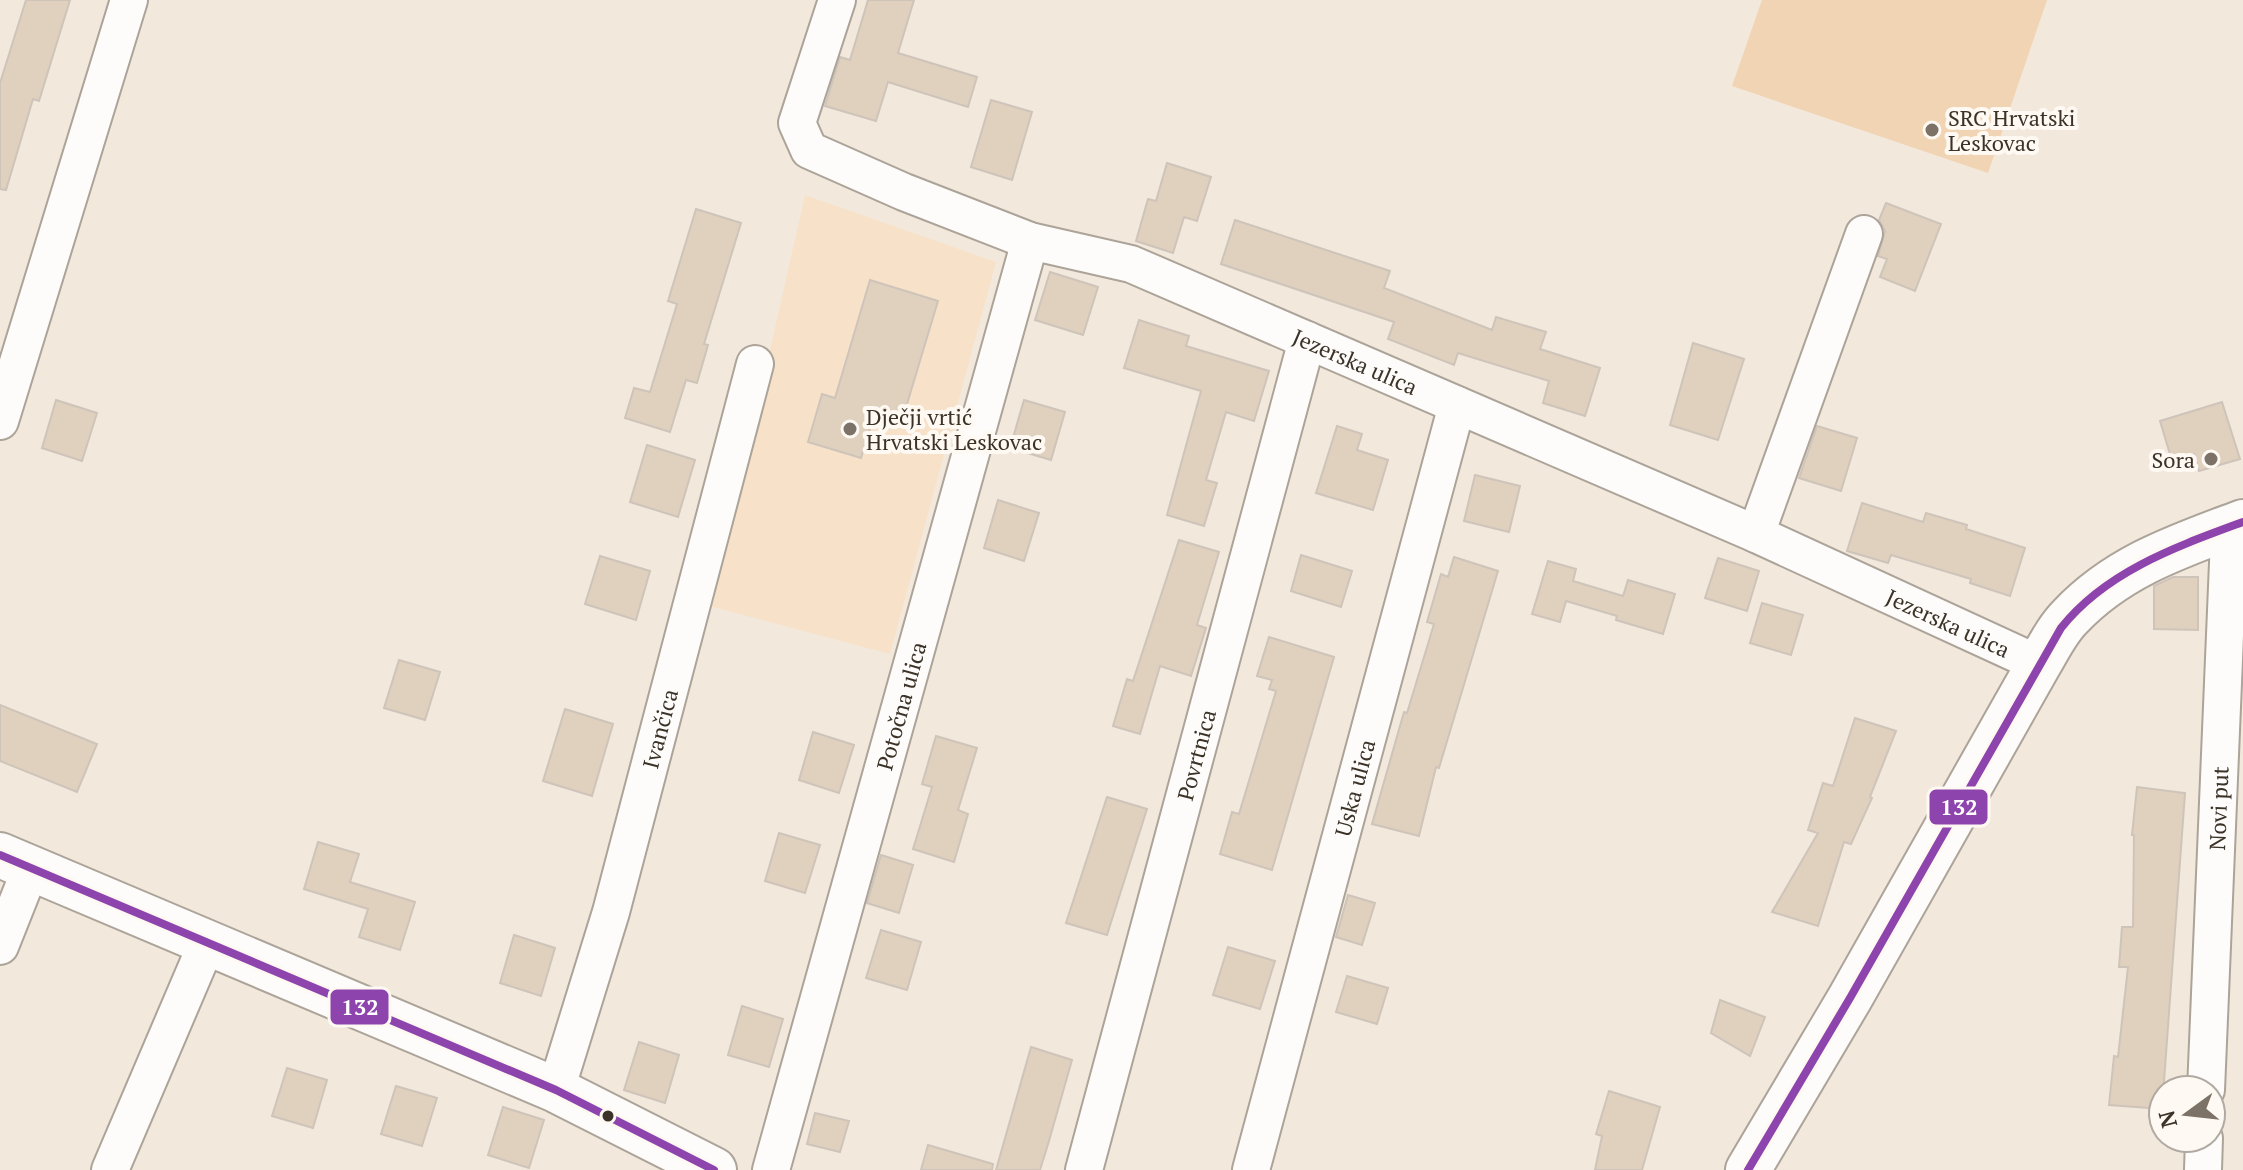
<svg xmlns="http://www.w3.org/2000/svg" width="2243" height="1170" font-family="'PT Serif',serif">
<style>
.built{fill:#f7e2c9}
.green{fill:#f0d4b3}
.building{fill:#e0d0be;stroke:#cec4ba;stroke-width:2}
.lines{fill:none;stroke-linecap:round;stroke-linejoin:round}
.minor-casing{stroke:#aca399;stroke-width:40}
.major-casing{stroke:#aca399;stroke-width:48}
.minor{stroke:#fdfcfa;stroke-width:36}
.major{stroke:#fdfcfa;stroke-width:44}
.bus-1-casing{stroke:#fef9f3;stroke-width:14}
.bus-1{stroke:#8e44ad;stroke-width:8}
.poi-dot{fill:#7c7267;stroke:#fef9f3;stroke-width:3}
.bus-dot{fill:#3c3328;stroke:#fef9f3;stroke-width:3}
.labels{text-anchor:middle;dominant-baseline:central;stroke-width:8;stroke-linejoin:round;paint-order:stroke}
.poi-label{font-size:22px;fill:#3c3328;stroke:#fef9f3;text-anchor:start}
.street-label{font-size:22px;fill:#3c3328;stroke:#fef9f3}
.line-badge{stroke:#fef9f3;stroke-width:3}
.badge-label{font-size:22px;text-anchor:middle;font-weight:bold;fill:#fff}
</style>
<rect width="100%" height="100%" fill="#f3e8dc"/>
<path class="built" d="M805 195 996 262 890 654 702 604 767 363Z"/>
<path class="green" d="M1762 0H2047L1988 173 1732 86Z"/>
<path class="building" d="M26 0H70L39 101 33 99 6 190 0 189V83Z
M868 0H914L898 53 977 77 968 107 888 82 876 121 825 106 840 57 850 60Z
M991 100 1032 112 1012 180 971 167Z
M1167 163 1211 177 1197 221 1184 217 1173 253 1136 241 1148 199 1156 201Z
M1886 203 1941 224 1915 291 1880 277 1887 259 1878 256 1885 231 1879 220Z
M696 209 741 223 704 344 708 345 697 383 686 380 670 432 625 418 634 388 650 392 677 304 668 301Z
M1235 220 1390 271 1384 288 1492 330 1496 317 1546 332 1540 349 1600 368 1585 416 1543 403 1549 381 1458 353 1454 365 1388 339 1394 322 1221 264Z
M1050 272 1098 287 1083 335 1035 320Z
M870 280 938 301 901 424 874 416 861 458 808 442 822 394 835 398Z
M1139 320 1189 336 1186 346 1269 371 1254 421 1226 412 1206 480 1217 483 1204 526 1167 515 1201 391 1124 368Z
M1693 343 1744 359 1718 440 1670 425Z
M56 400 97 413 82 461 42 448Z
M1024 400 1065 412 1051 460 1010 448Z
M2222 402 2240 459 2199 471 2194 454 2172 461 2160 421Z
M1337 426 1362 434 1357 450 1388 460 1373 510 1316 493Z
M1817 426 1857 438 1841 491 1799 478Z
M647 445 695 460 678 517 630 502Z
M1475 475 1520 486 1509 532 1464 521Z
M998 500 1039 513 1024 561 984 548Z
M1862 503 1923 522 1926 513 1967 525 1966 529 2025 548 2010 596 1970 583 1971 579 1891 555 1888 563 1847 551Z
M1179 540 1219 552 1197 625 1206 628 1191 676 1160 666 1140 734 1113 726 1127 679 1133 681Z
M1301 555 1352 571 1341 607 1291 591Z
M600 556 650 571 636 620 585 604Z
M1454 557 1498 571 1439 768 1436 767 1419 836 1372 824 1404 712 1407 713 1434 624 1427 622 1441 574 1448 577Z
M1718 558 1759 571 1747 611 1705 598Z
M1548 561 1576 569 1573 581 1623 596 1628 580 1675 594 1663 634 1616 620 1617 616 1566 601 1560 622 1532 614Z
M2173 577H2198V630L2154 629V586Z
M1762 603 1803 615 1791 655 1750 643Z
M1269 637 1334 657 1272 870 1220 854 1232 812 1239 814 1276 691 1269 689 1272 680 1257 676Z
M399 660 440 672 425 720 384 708Z
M0 705 97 744 77 792 0 761Z
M565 709 613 724 592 796 543 781Z
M1855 718 1896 731 1870 797 1872 798 1851 844 1844 842 1818 926 1772 912 1818 833 1808 830 1823 783 1833 786Z
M813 732 854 745 839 793 799 780Z
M936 736 977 748 958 810 968 814 954 862 913 849 932 787 922 784Z
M2137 787 2185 793 2162 1109 2109 1105 2114 1056 2118 1057 2128 967H2119L2122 927H2133L2134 835H2132Z
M1107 797 1147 809 1107 935 1066 923Z
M779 833 820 845 805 893 765 881Z
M318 842 359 854 350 882 415 902 400 950 359 937 368 909 304 889Z
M881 855 913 865 899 913 867 903Z
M1348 895 1375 903 1362 945 1336 937Z
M881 930 921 942 907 990 866 978Z
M514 935 555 948 541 996 500 983Z
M1228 947 1275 961 1260 1009 1213 995Z
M1347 976 1388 988 1377 1024 1336 1012Z
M1720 1000 1765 1017 1750 1056 1711 1033Z
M742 1006 783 1019 769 1067 728 1055Z
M639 1042 679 1055 665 1103 624 1090Z
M1031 1047 1072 1060 1049 1141 1040 1170H996Z
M287 1068 327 1080 313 1128 272 1116Z
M396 1086 437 1098 422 1146 381 1134Z
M1609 1091 1660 1107 1642 1170H1595L1602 1136 1596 1134Z
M503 1107 544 1120 529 1168 488 1155Z
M815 1113 849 1121 840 1152 807 1144Z
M928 1145 993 1164 992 1170H921Z"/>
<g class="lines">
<g class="minor-casing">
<g id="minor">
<path id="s1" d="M837 0 797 123 809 150 904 192 1030 241 1131 264 1756 534 2039 664"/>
<path d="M0 421 129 0"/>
<path d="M1756 534 1864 234"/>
<path d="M0 946 31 868"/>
<path id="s2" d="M556 1090 611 912 755 364"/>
<path id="s3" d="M2206 1090 2229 539 2232 526"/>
<path d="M110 1170 207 943"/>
<path id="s4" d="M771 1170 1030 241"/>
<path id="s5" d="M1084 1170 1307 340"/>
<path id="s6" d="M1251 1170 1457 405"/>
<path d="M2203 1170 2204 1138"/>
</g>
</g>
<g class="major-casing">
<path id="major" d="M0 855 556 1090 714 1170
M1748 1170 1850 998 2039 664C2048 649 2057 630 2070 617 2118 566 2179 546 2243 522"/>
</g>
<use href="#minor" class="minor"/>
<use href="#major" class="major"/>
<g class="bus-1-casing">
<path id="bus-1" d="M0 855 556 1090 714 1170
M1748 1170 1850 998 2061 628C2106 571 2178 546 2243 522"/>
</g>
<use href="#bus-1" class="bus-1"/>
</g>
<g class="poi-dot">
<circle cx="1932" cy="130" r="8"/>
<circle cx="850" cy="429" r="8"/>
<circle cx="2211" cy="459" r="8"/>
</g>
<circle class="bus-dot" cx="608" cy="1116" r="7"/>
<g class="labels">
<g class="poi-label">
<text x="1948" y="117">SRC Hrvatski<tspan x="1948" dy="25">Leskovac</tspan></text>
<text x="866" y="416">Dječji vrtić<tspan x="866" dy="25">Hrvatski Leskovac</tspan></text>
<text x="2195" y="459" text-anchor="end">Sora</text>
</g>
<g class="street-label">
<text stroke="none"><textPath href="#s1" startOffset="746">Jezerska ulica</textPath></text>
<text stroke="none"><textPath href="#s1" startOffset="1394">Jezerska ulica</textPath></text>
<text stroke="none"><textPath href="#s4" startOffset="482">Potočna ulica</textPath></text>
<text stroke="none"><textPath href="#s2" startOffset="376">Ivančica</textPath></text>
<text stroke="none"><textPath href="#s5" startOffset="430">Povrtnica</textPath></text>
<text stroke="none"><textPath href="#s6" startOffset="396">Uska ulica</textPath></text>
<text stroke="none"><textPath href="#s3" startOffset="282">Novi put</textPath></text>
</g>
</g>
<g class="line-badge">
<rect x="1928" y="788" width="61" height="38" rx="8" fill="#8e44ad"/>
<rect x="329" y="988" width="61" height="38" rx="8" fill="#8e44ad"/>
</g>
<g class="badge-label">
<text x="1959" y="815">132</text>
<text x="360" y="1015">132</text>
</g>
<g transform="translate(2187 1114) rotate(255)"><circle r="38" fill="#fef9f3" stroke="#b0aaa2" stroke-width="2"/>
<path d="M0-6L14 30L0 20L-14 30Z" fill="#7c7267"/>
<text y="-12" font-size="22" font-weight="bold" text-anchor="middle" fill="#3c3328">N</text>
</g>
</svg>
